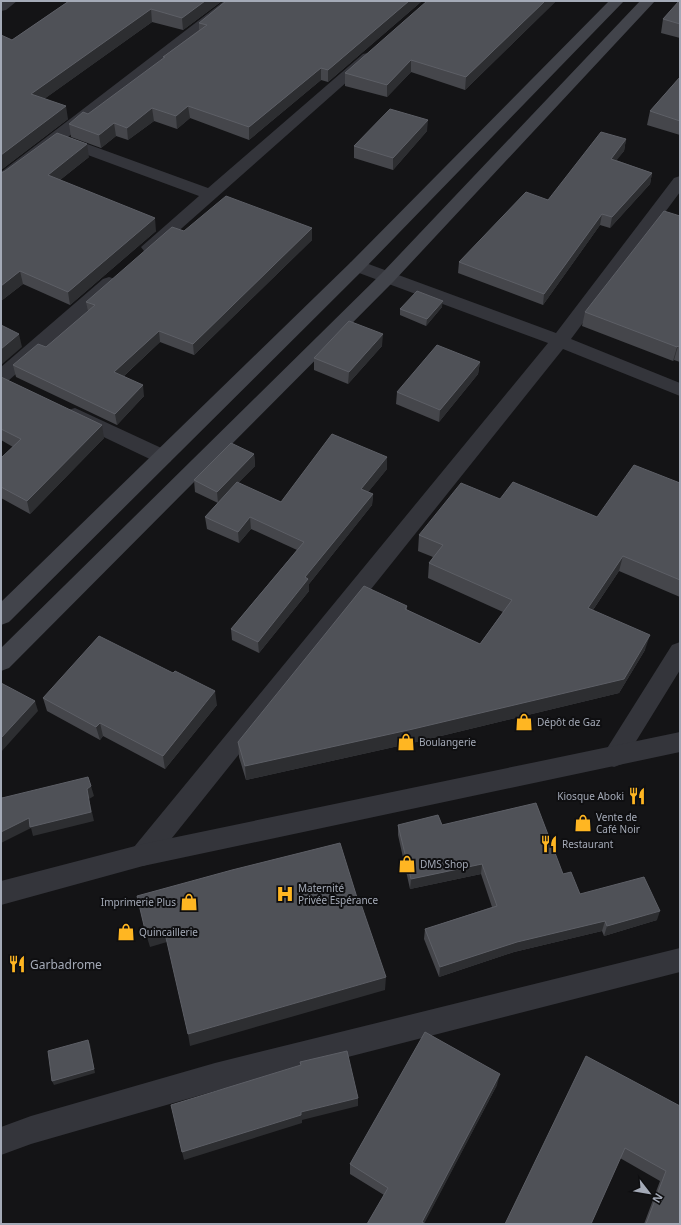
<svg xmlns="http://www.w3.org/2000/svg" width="681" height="1225" font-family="'Noto Sans',sans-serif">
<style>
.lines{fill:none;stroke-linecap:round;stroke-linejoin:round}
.minor{fill:#34353b;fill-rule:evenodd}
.tertiary{fill:#34353b;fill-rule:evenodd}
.secondary{fill:#42444b;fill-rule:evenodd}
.wall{fill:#45464b}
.shaded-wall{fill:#2d2e31}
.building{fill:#4f5157;stroke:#5d5f66}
.labels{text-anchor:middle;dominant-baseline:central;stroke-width:4;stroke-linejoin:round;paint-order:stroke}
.poi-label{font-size:10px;fill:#a4aab7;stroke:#0f0f11;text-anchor:start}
.near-poi-label{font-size:12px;fill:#a4aab7;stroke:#0f0f11;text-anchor:start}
</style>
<rect width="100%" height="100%" fill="#141416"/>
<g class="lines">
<path class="minor" d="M1 1H17L6 10 1 11Z
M224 1H240L68 137 208 188 363 54 368 53 373 54 375 57 156 251 150 252 144 251 141 247 199 196 58 144 7 183 1 185V172Z
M680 176V192L571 339 680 383V396L563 349 152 863 143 866 134 863 130 855 134 847 548 343 351 270 348 266 351 262 357 261 363 262 556 333 674 178Z
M109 277 115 279 118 283 115 287 8 381 1 383V367L103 279Z
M75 408 170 452 173 457 170 462 163 464 156 462 68 420 65 415 68 410Z
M680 642V670L622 764 614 767 606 764 602 757 606 750 672 645Z
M680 948V972L215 1091 31 1144 1 1155V1127L31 1116 215 1063Z"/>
<path class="tertiary" d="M680 732V752L143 866 1 905V881L143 844Z"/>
<path class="secondary" d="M609 1H624L363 270 9 622 1 625V602L351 262Z
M640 1H655L394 281 9 668 1 671V648L382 273Z"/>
</g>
<path class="wall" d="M69 1H222L183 30 152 22 44 99 68 119 1 170 12 40Z
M226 1H422L328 82 321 80 249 140 190 118 177 129 154 121 128 140 116 136 101 148 71 137 69 124 88 114 164 59 163 57 199 30V23Z
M556 1 465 90 411 72 387 97 345 86V73Z
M680 1V38L661 33 663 19Z
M680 77V135L647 125 650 111Z
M427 131 393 170 354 158V146Z
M626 139 624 151 616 160 652 173 650 184 610 228 600 225 543 305 458 273 459 262 548 200Z
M89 157 60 180 156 231 70 305 23 284 1 301V173Z
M680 216V362L674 360 673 361 582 326 585 312Z
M312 228V240L194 355 160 342 124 376 144 396 117 425 16 377 13 365 46 347 88 311 86 302 184 231Z
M442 307 426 326 400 315V309Z
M382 346 348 384 314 370V358Z
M480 362 478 374 439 422 396 404 397 392Z
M1 377 104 438 30 514 1 498V458L13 447 1 440Z
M254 454 255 466 238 483 281 502 387 469 368 492 373 494 372 505 309 584V591L259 653 232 640 231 629 297 550 251 529 239 543 207 529 205 517 218 503 195 492 194 480Z
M680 483V597L619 571 593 610 645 650 619 693 412 743 246 780 239 757 238 742 407 606V610L480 644 503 612 428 578 429 563 433 557 418 551 419 535 500 499 597 517Z
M43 698 217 705 165 769 103 736 100 740 47 711Z
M398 825H442L563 874 580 894 657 920 604 936 602 931 514 952 439 977 424 939 425 929 492 907 481 874 410 889 398 835Z
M497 1085 424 1223 384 1195 350 1174V1164Z
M680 1106V1224H644L660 1181 620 1158 505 1224Z"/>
<path class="shaded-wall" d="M205 1H222L183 30 182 18Z
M409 1H422L328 82V70Z
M545 1H556L465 90 466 77Z
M151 9 152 22 33 107 31 94Z
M411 60V72L387 97V85Z
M321 68V80L249 140V127Z
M66 106 68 119 1 170V155Z
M188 106 190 118 177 129 176 116Z
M152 108 154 121 128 140 127 128Z
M428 120 427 131 393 170V158Z
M114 123 116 136 101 148 99 135Z
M626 139 624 151 609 170 611 159Z
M87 144 89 157 50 188 48 175Z
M652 173 650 184 610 228 612 217Z
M602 214 600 225 543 305 544 294Z
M155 218 156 231 70 305 68 292Z
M312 228V240L194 355 193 344Z
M20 271 23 284 1 301V286Z
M443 301 442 307 426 326 427 319Z
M159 331 160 342 116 383 114 372Z
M19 334 22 347 1 365V349Z
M383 334 382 346 348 384 349 372Z
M678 346 674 360 673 361 677 347Z
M480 362 478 374 439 422 440 410Z
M143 385 144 396 117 425 115 414Z
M102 425 104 438 30 514 27 501Z
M254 454 255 466 218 503 217 492Z
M387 457V469L361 501V489Z
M373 494 372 505 309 584V591L259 653 258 642 305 577Z
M250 517 251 529 239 543 238 532Z
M623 556 619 571 584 623 588 608Z
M650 635 645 650 619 693 412 743 246 780 245 766Z
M215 691 217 705 165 769 163 756Z
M35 701 38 711 1 752V738Z
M100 723 103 736 100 740 96 727Z
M91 786 94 796 89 799 94 821 33 836 31 828 1 843V832Z
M482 864 481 874 410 889 411 879Z
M660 911 657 920 604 936 607 926Z
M605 921 602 931 514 952 439 977 440 967 517 942Z
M164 929 167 942 150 947 146 934Z
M386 977 385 990 190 1046 188 1034Z
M88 1040 90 1044 95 1073 54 1085 52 1081Z
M500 1074 497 1085 424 1224 422 1222Z
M358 1098V1106L302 1120V1123L184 1160 182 1152 301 1112Z"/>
<path class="building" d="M69 1H205L182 18 151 9 31 94 66 106 1 155V35L12 40Z
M226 1H409L328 70 321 68 249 127 188 106 176 116 152 108 127 128 114 123 99 135 69 124 83 112 88 114 165 57H163L207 25 199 23Z
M427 1H545L466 77 411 60 387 85 345 73Z
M679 1H680V24L663 19Z
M680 77V121L650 111Z
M390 109 428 120 393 158 354 146Z
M601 132 626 139 611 159 652 173 612 217 602 214 544 294 459 262 526 192 548 200Z
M57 133 87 144 48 175 155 218 68 292 20 271 1 286V173L5 171Z
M226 196 312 228 193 344 159 331 114 372 143 385 115 414 13 365 38 344 46 347 95 305 86 302 172 227 184 231Z
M664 211 680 216V245L679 246 680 247V347L678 346 677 347 585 312Z
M417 291 443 301 427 319 400 309Z
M349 321 383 334 349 372 314 358Z
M1 325 19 334 1 349Z
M437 345 480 362 440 410 397 392Z
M1 377 102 425 27 501 1 487V458L21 439 1 429Z
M332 434 387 457 361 489 373 494 305 577 308 579 258 642 231 629 304 542 250 517 238 532 205 517 237 482 281 502Z
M231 443 254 454 217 492 194 480Z
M634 465 680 483V580L623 556 588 608 650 635 624 679 413 729 245 766 238 742 364 586 407 606 405 609 480 644 512 600 429 563 443 545 419 535 461 483 500 499 513 482 597 517Z
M99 636 173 673 175 671 215 691 163 756 100 723 96 727 43 698Z
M1 683 35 701 1 738Z
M88 777 91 786 87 789 91 812 30 827 29 818 1 832V796L2 798Z
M536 803 563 874 571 872 580 894 644 877 660 911 607 926 605 921 517 942 440 967 425 929 497 906 482 864 411 879 398 825 438 815 442 825Z
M340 843 359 904H361L386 977 188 1034 164 929 146 934 137 896 232 870Z
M425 1032 500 1074 422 1222 425 1224H367L388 1188 350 1164Z
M88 1040 94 1069 52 1081 48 1051Z
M347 1051 358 1098 301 1112V1115L182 1152 171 1105 301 1065 300 1062Z
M586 1056 680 1106V1224H646L666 1171 625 1148 591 1224H505Z"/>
<defs>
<g id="shop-bare" transform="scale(1.38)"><path d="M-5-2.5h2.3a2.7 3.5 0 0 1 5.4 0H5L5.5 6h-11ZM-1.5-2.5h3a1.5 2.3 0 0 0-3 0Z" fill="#ffb622" stroke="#0f0f11" stroke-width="2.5" paint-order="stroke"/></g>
<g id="restaurant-bare" transform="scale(1.38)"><path d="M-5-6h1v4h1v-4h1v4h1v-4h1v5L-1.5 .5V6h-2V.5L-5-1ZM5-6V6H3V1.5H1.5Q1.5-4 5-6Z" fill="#ffb622" stroke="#0f0f11" stroke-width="2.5" paint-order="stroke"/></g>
<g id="hospital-bare" transform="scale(1.38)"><path d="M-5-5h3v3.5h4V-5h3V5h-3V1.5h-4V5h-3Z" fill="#ffb622" stroke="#0f0f11" stroke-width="2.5" paint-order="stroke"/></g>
</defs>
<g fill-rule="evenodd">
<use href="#shop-bare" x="524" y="722"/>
<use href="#shop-bare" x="406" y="742"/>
<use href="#restaurant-bare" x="637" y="796"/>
<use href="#shop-bare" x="583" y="823"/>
<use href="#restaurant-bare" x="549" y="844"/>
<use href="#shop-bare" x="407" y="864"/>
<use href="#hospital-bare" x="285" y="894"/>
<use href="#shop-bare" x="189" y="902"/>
<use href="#shop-bare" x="126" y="932"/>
<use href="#restaurant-bare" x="17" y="964"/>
</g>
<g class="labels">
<g class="poi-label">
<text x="537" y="722">Dépôt de Gaz</text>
<text x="419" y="742">Boulangerie</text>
<text x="624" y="796" text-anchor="end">Kiosque Aboki</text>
<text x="596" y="817">Vente de<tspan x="596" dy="12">Café Noir</tspan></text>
<text x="562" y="844">Restaurant</text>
<text x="420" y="864">DMS Shop</text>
<text x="298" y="888">Maternité<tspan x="298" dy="12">Privée Espérance</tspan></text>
<text x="176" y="902" text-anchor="end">Imprimerie Plus</text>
<text x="139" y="932">Quincaillerie</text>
</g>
<g class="near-poi-label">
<text x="30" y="964">Garbadrome</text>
</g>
</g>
<rect width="681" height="1225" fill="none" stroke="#a4aab7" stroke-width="4"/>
<g transform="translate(649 1193) rotate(121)" stroke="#0f0f11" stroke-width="3" paint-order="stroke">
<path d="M0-3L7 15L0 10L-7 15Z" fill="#a4aab7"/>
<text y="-6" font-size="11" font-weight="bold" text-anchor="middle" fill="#a4aab7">N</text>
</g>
</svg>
